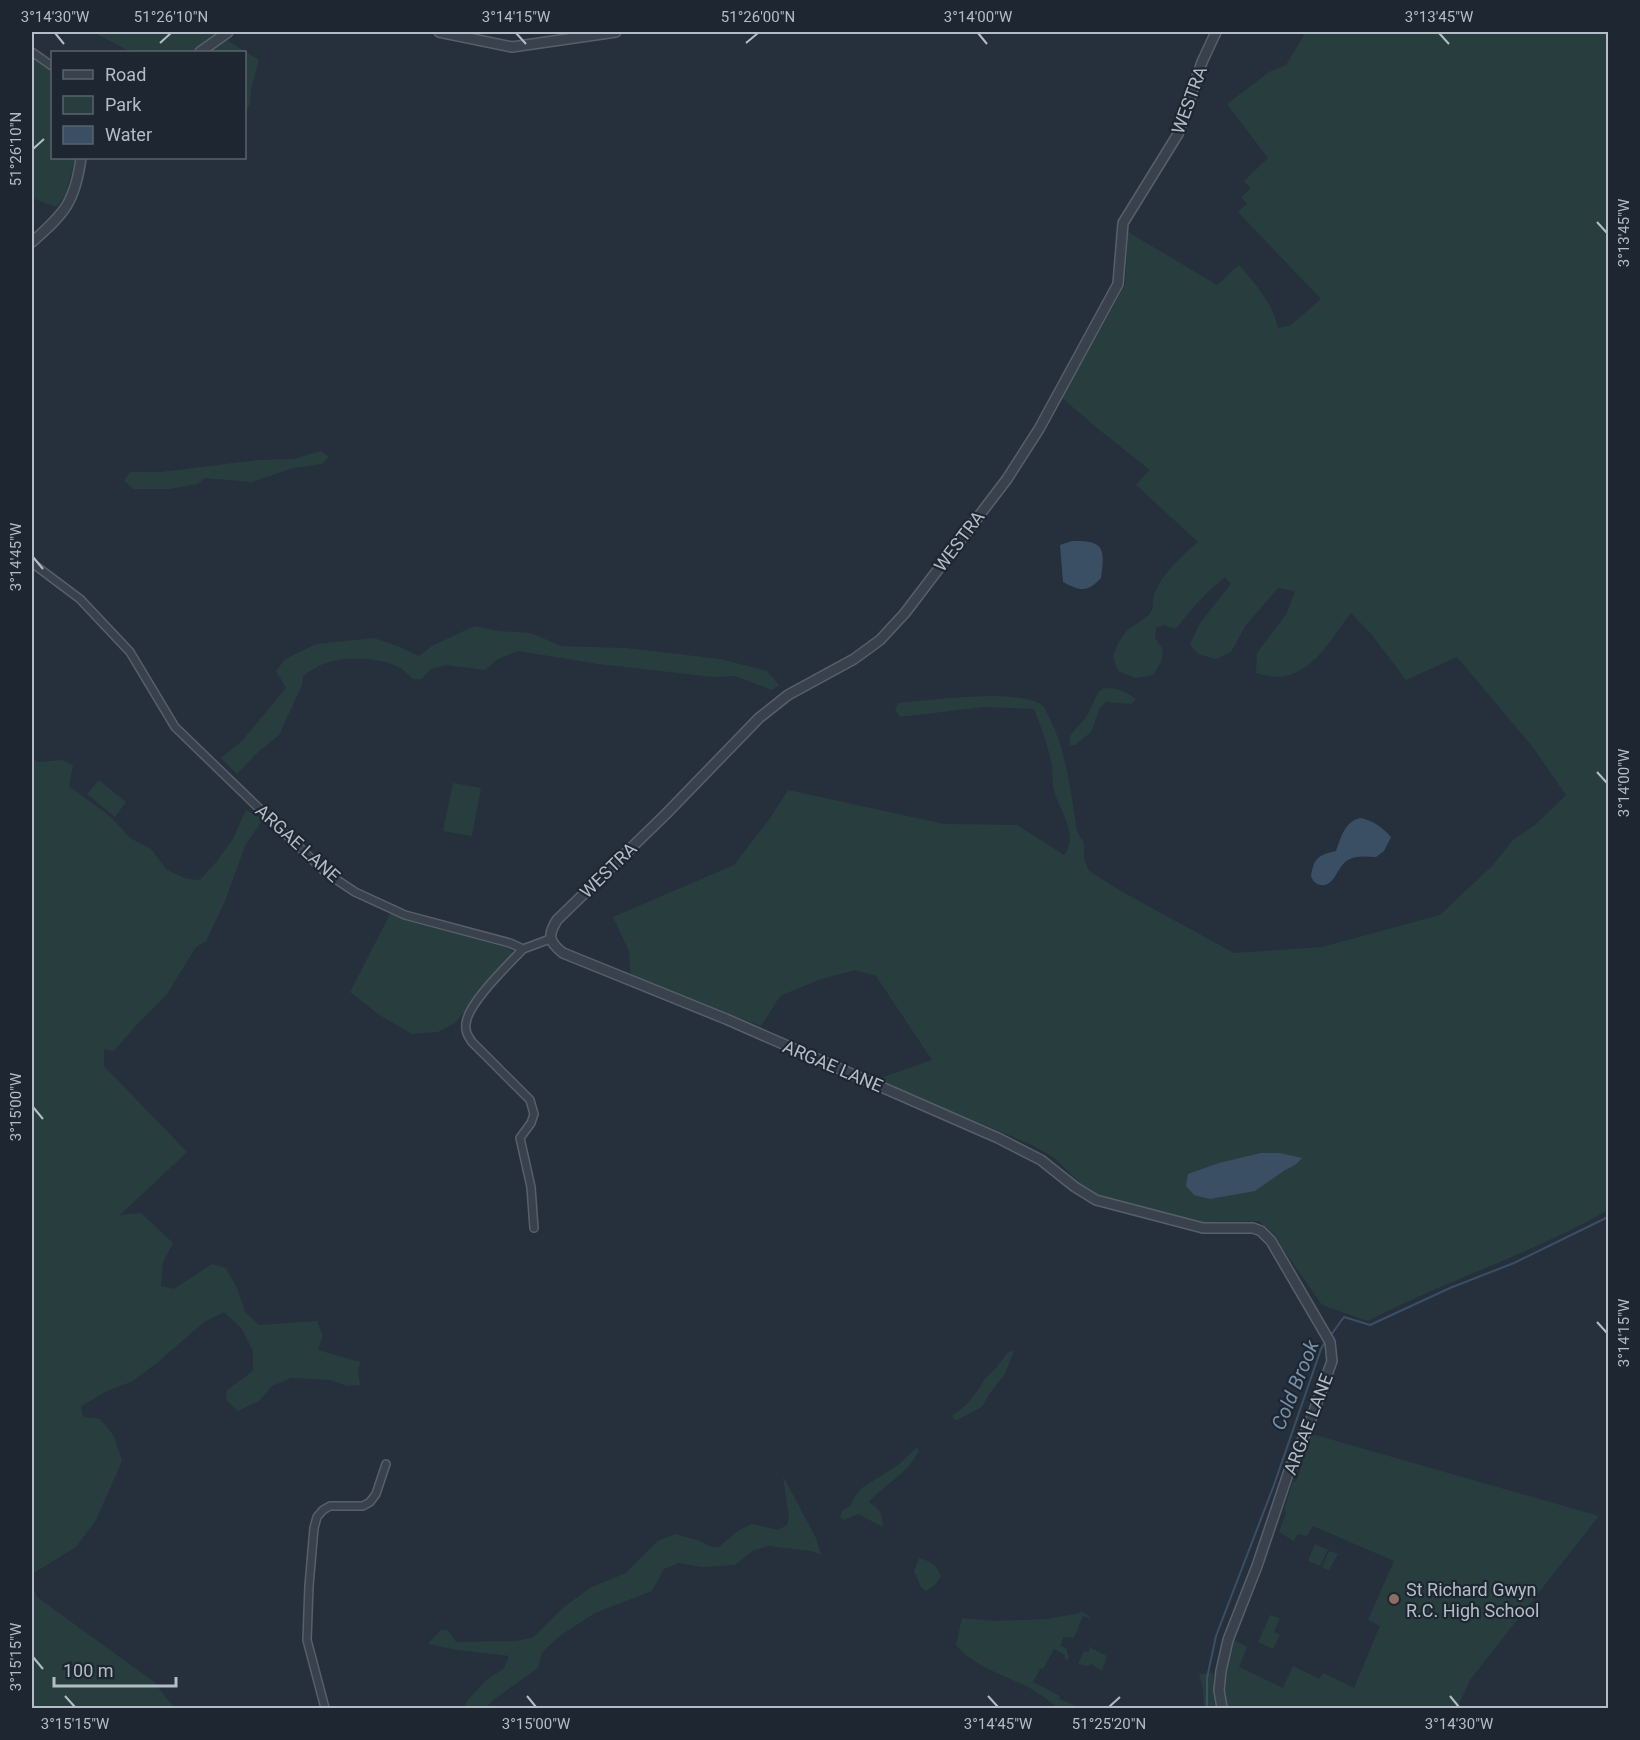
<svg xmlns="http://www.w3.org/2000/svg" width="1640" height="1740" font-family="Roboto,sans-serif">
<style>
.green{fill:#283e3e}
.water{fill:#3b4f64}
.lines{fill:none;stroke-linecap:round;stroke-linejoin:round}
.stream{stroke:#3b4f64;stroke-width:2}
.minor-casing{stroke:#57606a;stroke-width:10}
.tertiary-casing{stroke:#57606a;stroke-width:12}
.minor{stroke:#39424c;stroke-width:7}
.tertiary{stroke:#39424c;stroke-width:9}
.ticks{fill:none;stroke:#b4bdc7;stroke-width:2}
.education-dot{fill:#8d6e63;stroke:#1e2731;stroke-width:2}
.labels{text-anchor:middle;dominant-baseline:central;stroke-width:4.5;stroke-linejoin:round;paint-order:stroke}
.street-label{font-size:18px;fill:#b4bdc7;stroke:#1e2731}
.poi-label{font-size:18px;fill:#b4bdc7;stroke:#1e2731;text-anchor:start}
.water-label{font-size:20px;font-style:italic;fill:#7690a9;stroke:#1e2731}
.neatline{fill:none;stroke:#b4bdc7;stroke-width:2}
.ticks-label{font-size:15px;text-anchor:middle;fill:#b4bdc7}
</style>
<rect width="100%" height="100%" fill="#25303c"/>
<path class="green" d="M93 32H218L191 52H131Z
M1306 32H1608V1210C1532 1254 1446 1280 1368 1321L1322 1305 1283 1249 1276 1236 1259 1221 1203 1222 1096 1198 1053 1157 1030 1144 875 1080 932 1060 876 976 855 970 818 980 780 996 761 1026 631 978 629 951 613 917 734 865 771 817 788 790 944 824 1017 825 1064 855C1080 836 1059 810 1054 790 1052 782 1053 774 1052 767 1049 747 1041 727 1034 709L984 707 900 717 895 710 898 703C928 701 1023 687 1044 707 1046 710 1048 716 1050 719 1067 753 1071 794 1077 831L1084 843V859L1089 871 1119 890 1234 953 1322 947 1440 915 1493 865 1513 840 1535 825 1566 795 1532 746 1457 657 1406 680 1372 635 1351 613C1331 638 1315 673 1279 677 1272 677 1263 675 1256 673L1257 653 1287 613 1295 591 1278 588 1246 625 1231 652 1216 659 1198 654 1190 644 1200 623 1231 584 1225 577C1206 592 1191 609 1176 629L1164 625 1156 628 1155 638 1163 650 1161 662 1153 675 1136 678 1118 671 1113 656C1117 646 1121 636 1130 628 1137 623 1147 619 1152 610 1154 605 1152 597 1155 592 1164 571 1181 557 1198 542L1136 485 1150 470 1102 432 1062 398 1125 285 1128 232 1217 285 1239 265C1256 285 1272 302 1278 328L1291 325 1321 299 1238 212 1247 204 1241 197 1251 188 1244 181 1268 158 1227 104 1269 72 1286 65Z
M227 40 259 60 251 89 250 104 245 111 244 52H211Z
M32 56 52 68V158H75L66 195 56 207 32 198Z
M321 451 329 457 322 464 293 468 252 482 205 478 197 484 170 489H134L124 481 130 472H161L257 460 294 459Z
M474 626 499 631 531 633 561 646 625 648 720 659 767 671 779 685 772 690 735 676 714 677 598 664 518 651 498 659 485 670 446 665 431 669 422 679H413C409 676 406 672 402 669 384 657 343 655 323 664 316 667 309 672 303 676L302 685 279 735 258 752 237 774 221 758 242 741 286 688 276 671 285 659 316 644 374 638 400 647 419 656 432 646Z
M1104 688C1117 688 1126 691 1136 699L1131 704 1106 702 1100 708 1091 732 1075 745H1070C1070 740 1069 739 1071 735 1076 727 1085 721 1089 712 1094 703 1095 693 1104 688Z
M32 758 39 762 62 760 73 765 69 786 111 817 130 838 151 849 167 870 187 879 200 880 217 861 233 839 246 810 263 819 245 846 225 901 206 941 196 947 167 994 141 1020 114 1051 104 1049V1066L187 1152 120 1215 141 1213 173 1243 163 1262 161 1286 174 1289 212 1264 226 1268 237 1288 245 1312 259 1325 317 1321 323 1336 318 1350 360 1362 358 1371 360 1385 347 1386 330 1380 291 1378 272 1386 259 1401 238 1411 226 1400 227 1390 253 1371V1351L242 1329 224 1312 204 1322 157 1363 131 1382 109 1390 81 1406 83 1417 100 1419 114 1436 122 1461 96 1520 76 1547 32 1574Z
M99 780 126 802 115 817 87 794Z
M453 783 481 788 472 836 443 831Z
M391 912 429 926 510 947 513 954 455 1023 438 1032 412 1034 378 1014 350 992Z
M1014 1351 1005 1374 990 1393 982 1407 957 1420 954 1419 952 1416 967 1404 978 1390 985 1378 996 1368 1008 1352Z
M1312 1434 1599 1516 1470 1680 1457 1708H1228L1224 1691 1228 1661 1234 1640 1247 1647 1239 1667 1283 1688 1293 1666 1319 1679 1323 1673 1354 1688 1380 1626 1368 1620 1394 1561 1313 1526 1307 1536 1298 1534 1294 1541 1279 1532 1286 1513 1284 1510 1293 1482 1296 1481Z
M917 1447 919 1451C906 1475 886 1483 869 1502 881 1510 882 1513 883 1527L858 1514 844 1520 840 1517 842 1511 851 1505 853 1499 863 1487 897 1466Z
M783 1476 816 1538 821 1555 812 1551 768 1546 752 1551 735 1565 702 1567 679 1563 664 1569 652 1591 595 1613 561 1635 542 1652 538 1668 493 1700 485 1708H464L468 1700 484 1682 504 1668 509 1656 457 1650 428 1644 441 1630H448L456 1642 516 1641 534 1637 564 1607 590 1588 626 1573 658 1541 675 1534 700 1541 711 1547H719L739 1530 752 1524 778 1530 787 1525 789 1517Z
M1315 1544 1328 1550 1320 1566 1308 1561Z
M1329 1551 1338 1554 1329 1570 1322 1567Z
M919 1558C930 1561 937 1565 941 1576L936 1584 926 1591 921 1587 914 1571Z
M32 1585 37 1597 154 1682 174 1708H32Z
M1081 1611 1089 1616V1618L1083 1616 1078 1627 1079 1629H1078L1073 1638 1063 1637 1061 1646 1067 1649V1653L1069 1656 1067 1660 1065 1659V1655L1054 1649 1043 1669 1041 1668 1033 1682 1060 1696 1059 1699 1080 1708H1058C1048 1700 1038 1692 1026 1686 1001 1674 974 1666 956 1645L962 1618 995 1621 1047 1619 1080 1613Z
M1270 1615 1280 1618 1274 1632 1280 1635 1273 1649 1258 1642Z
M1087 1646 1107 1656 1102 1671 1091 1664 1089 1666 1078 1664 1084 1651 1088 1652 1090 1649Z
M1213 1673 1215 1708H1204L1203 1690 1199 1674Z"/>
<path class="water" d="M1072 541C1105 540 1105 549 1101 578 1087 593 1080 591 1063 582L1060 545Z
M1360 818C1370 819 1384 828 1391 837L1384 851 1376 857C1366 857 1356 855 1348 860 1337 866 1335 887 1321 885 1315 884 1313 881 1311 876 1314 858 1318 855 1336 851 1341 838 1344 822 1360 818Z
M1261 1153H1280L1302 1158 1295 1165 1285 1170 1255 1191 1210 1199 1194 1195 1186 1186 1188 1174 1219 1163Z"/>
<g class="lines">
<path class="stream" d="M1331 1335 1344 1317 1370 1325 1450 1288 1514 1263 1608 1217
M1207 1708V1678L1216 1636 1274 1485 1321 1349 1325 1342"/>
<g class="minor-casing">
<path id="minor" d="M32 52 52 66
M32 563 80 599 130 652 175 727 325 872 355 892 405 915 510 943 523 949 550 939
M523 949C508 965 467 1004 466 1024 465 1032 468 1036 472 1042L530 1100 534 1114 531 1123 520 1138 531 1187 534 1228
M325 1708 307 1640 309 1586 314 1528 317 1517 323 1510 330 1506H363L370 1502 376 1494 386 1464"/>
</g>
<g class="tertiary-casing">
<path id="tertiary" d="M439 32 512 47 616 32
M1216 32 1202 62 1178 134 1123 223 1118 284 1039 429 1007 479 905 613 880 640 854 659 788 695 759 718 666 814 557 920C547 936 549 942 563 953L726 1019 998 1138 1041 1160 1075 1187 1096 1200 1203 1228H1253L1261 1231 1271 1241 1330 1342 1332 1361 1309 1425 1290 1468 1257 1566 1228 1640 1221 1671 1219 1690 1222 1708
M200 52 228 32
M32 242C65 213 75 202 81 158"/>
</g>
<use href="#minor" class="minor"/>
<use href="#tertiary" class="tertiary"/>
</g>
<path class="ticks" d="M55 33 64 44M516 33 526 44M978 33 987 44M1439 33 1449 44M160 43 171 33M746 43 758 33M33 149 44 139M1597 222 1607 233M33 557 43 569M1597 772 1607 783M33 1107 43 1119M1597 1322 1607 1333M33 1657 43 1669M65 1696 75 1707M527 1696 536 1707M988 1696 998 1707M1450 1696 1459 1707M1109 1707 1120 1697"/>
<circle class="education-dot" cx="1394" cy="1599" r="6"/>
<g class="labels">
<g class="street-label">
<text transform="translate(1189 100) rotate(-70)">WESTRA</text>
<text transform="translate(959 541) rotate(-53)">WESTRA</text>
<text transform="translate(298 843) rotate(42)">ARGAE LANE</text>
<text transform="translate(608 870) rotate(-44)">WESTRA</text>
<text transform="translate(833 1066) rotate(23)">ARGAE LANE</text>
<text transform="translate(1308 1424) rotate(-69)">ARGAE LANE</text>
</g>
<g class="poi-label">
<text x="1406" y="1589">St Richard Gwyn<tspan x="1406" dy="21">R.C. High School</tspan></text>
</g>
<g class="water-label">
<text transform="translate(1295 1385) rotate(-68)">Cold Brook</text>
</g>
</g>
<rect width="1640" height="1740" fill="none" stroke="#1e2731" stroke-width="66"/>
<rect x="51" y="51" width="195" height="108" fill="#1e2731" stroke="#5a636d" stroke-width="1.5"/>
<rect x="63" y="70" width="30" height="9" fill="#39424c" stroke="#5a636d" stroke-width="1.5"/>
<text x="105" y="81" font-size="18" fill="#b4bdc7">Road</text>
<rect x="63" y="96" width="30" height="18" fill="#283e3e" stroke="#5a636d" stroke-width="1.5"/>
<text x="105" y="111" font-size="18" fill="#b4bdc7">Park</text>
<rect x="63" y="126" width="30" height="18" fill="#3b4f64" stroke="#5a636d" stroke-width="1.5"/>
<text x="105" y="141" font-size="18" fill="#b4bdc7">Water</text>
<path d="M54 1677v9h122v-9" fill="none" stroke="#b4bdc7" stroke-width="3"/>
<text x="63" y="1677" font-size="18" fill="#b4bdc7" stroke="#1e2731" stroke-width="4.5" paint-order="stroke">100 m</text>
<rect x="33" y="33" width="1574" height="1674" class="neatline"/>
<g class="ticks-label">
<text x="55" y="22">3°14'30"W</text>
<text x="171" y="22">51°26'10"N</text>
<text x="516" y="22">3°14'15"W</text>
<text x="758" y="22">51°26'00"N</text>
<text x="978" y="22">3°14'00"W</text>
<text x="1439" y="22">3°13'45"W</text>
<text transform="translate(16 149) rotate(-90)" y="5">51°26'10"N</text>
<text transform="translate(1624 233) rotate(-90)" y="5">3°13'45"W</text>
<text transform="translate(16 557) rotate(-90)" y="5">3°14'45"W</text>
<text transform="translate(1624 783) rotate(-90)" y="5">3°14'00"W</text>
<text transform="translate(16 1107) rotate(-90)" y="5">3°15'00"W</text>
<text transform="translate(1624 1333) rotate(-90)" y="5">3°14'15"W</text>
<text transform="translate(16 1657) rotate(-90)" y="5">3°15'15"W</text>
<text x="75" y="1729">3°15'15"W</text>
<text x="536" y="1729">3°15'00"W</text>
<text x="998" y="1729">3°14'45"W</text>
<text x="1109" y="1729">51°25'20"N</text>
<text x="1459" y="1729">3°14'30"W</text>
</g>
</svg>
